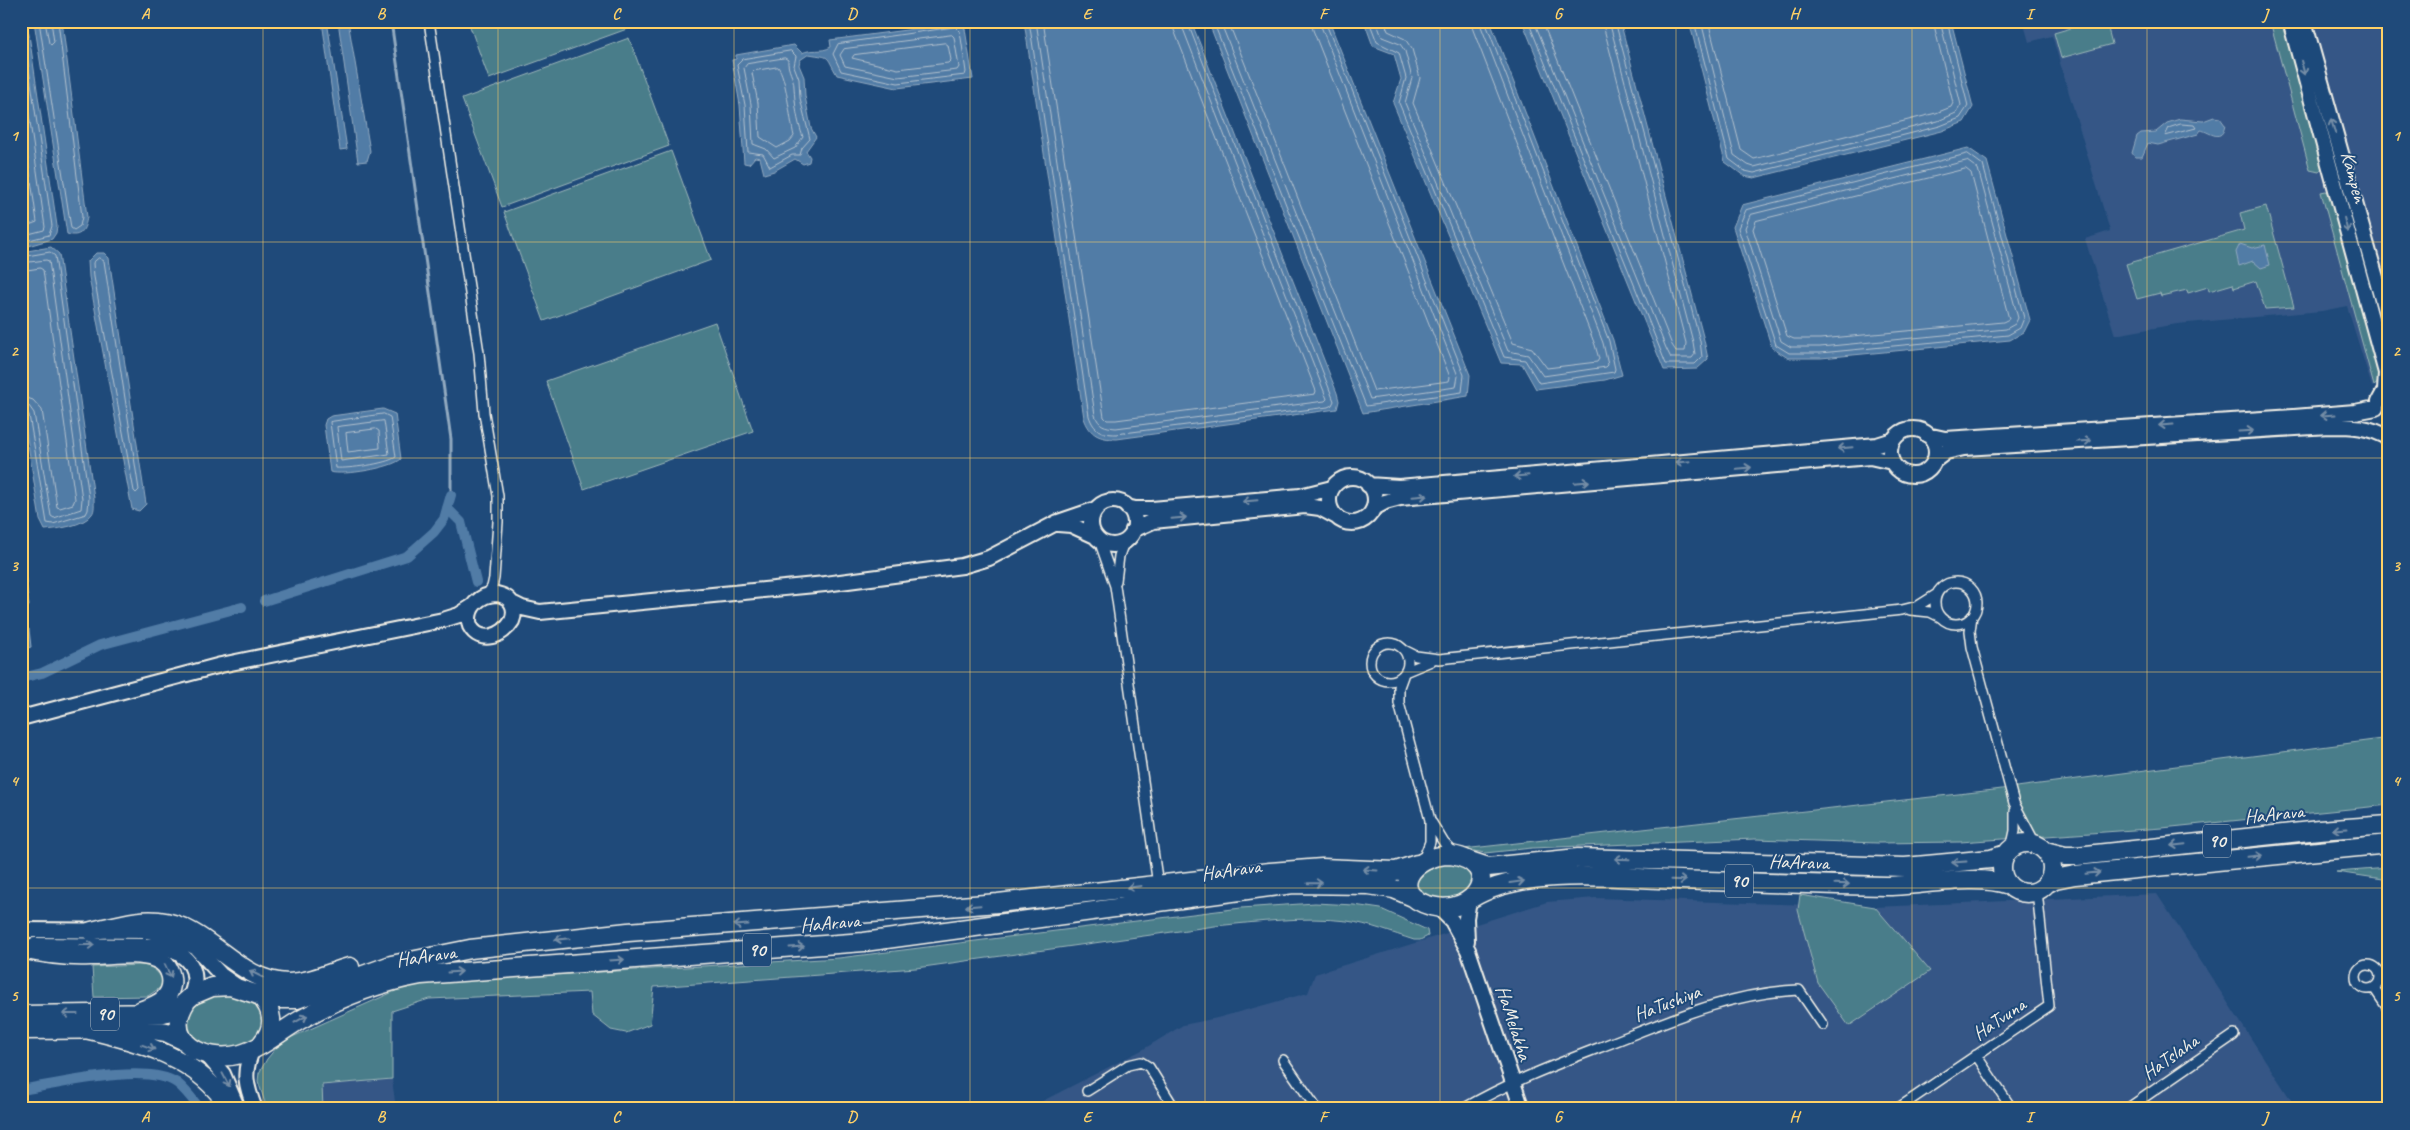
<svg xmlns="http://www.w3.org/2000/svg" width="2410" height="1130" font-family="Caveat,sans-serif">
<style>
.built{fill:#345786}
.green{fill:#497d8a;stroke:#9eb7b9}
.water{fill:#517ba6;stroke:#92aac0}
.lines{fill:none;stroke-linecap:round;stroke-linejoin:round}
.shore{stroke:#b3c2ce;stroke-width:1}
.stream{stroke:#92aac0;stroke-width:3}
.canal{stroke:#517ba6;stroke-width:10}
.street-casing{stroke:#f4f1e8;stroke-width:12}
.secondary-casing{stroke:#f4f1e8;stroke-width:18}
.highway-casing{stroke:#f4f1e8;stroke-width:21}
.street{stroke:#1f4a7a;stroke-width:9}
.secondary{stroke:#1f4a7a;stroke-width:14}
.highway{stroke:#1f4a7a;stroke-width:18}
.oneway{stroke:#748da6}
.grid{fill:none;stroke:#ffd166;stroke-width:1;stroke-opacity:0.55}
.labels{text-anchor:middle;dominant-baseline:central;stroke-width:4;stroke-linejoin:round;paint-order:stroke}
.shield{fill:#1f4a7a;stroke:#b4bfc7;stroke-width:1}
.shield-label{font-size:19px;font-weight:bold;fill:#f4f1e8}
.street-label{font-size:20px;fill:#f4f1e8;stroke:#1f4a7a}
.neatline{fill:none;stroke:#ffd166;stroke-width:2}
.grid-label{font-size:16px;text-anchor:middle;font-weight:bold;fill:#ffd166}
</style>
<rect width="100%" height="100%" fill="#1f4a7a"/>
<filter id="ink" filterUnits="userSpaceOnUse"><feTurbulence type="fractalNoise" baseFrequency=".02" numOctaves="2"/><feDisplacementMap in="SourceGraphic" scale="10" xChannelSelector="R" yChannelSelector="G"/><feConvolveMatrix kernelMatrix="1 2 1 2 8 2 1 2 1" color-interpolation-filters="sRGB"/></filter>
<g filter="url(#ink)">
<path class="built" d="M2023 21H2389V381L2372 387 2347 306 2322 311 2177 324 2115 335 2085 239 2110 231 2052 36 2029 42Z
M2157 894 2297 1109H1027L1142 1050 1183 1025 1217 1018 1308 993 1315 974 1547 902 1595 898 1875 907Z
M392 1079 396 1109H323L322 1085Z"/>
<path class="green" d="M468 21H649L489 79Z
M2095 21H2106L2112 44 2061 58 2054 33Z
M2270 21H2283L2323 162 2324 165 2319 172 2310 170Z
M629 38 669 146 502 207 462 99Z
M671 151 711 260 544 321 504 212Z
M2326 191 2332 194 2381 370 2380 381 2374 386 2321 192Z
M2266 206 2294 307 2265 309 2256 281 2234 288 2233 284 2209 291 2208 287 2188 293 2187 290 2161 296 2160 293 2137 299 2126 264 2244 230 2240 213Z
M715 322 753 431 584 489 546 381Z
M2389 738V805L2162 828 1960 842 1878 843 1755 839 1532 848 1485 853 1463 849 1994 790Z
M1443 860 1471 869 1475 887 1446 902 1419 894 1414 879 1415 876Z
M2389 868V887L2383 879 2336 872Z
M1800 895 1875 907 1930 971 1849 1026 1818 983 1798 910Z
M1315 903 1354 905 1381 909 1427 930 1428 936 1420 940H1414C1392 933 1369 924 1347 921 1303 916 1258 922 1215 926L916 968 654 987 650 1024 626 1033 611 1030 592 1015 590 992 429 999 392 1011V1079L322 1085 323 1109H267L258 1081 259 1073 267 1059 276 1048 290 1038 402 988 432 982 839 958 1241 908Z
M141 965C152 966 158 971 163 981L161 987 148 996 94 997 92 967Z
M221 990 262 1004 265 1033 232 1052 190 1042 184 1012 189 1004Z"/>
<path class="water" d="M21 21H27L57 226 56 233 52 239 21 248Z
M34 21H62L87 217C85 230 81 238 67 234Z
M322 21H327L347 149 340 150Z
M338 21H348L370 151 367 161 358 162Z
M1024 21H1191L1337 393 1339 401 1337 409 1117 439C1099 439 1090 435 1084 418Z
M1208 21H1329L1470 375 1468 396 1363 413Z
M1364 21H1490L1613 340 1622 375 1605 380 1536 389 1522 364 1501 363 1393 103 1401 79 1394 54 1373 46Z
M1522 21H1620L1704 340 1708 359 1697 369 1664 370Z
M1689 21H1951L1973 107 1964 122 1942 131 1754 178 1744 176 1725 162Z
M960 23 965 29 973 79 897 88 837 75C825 54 832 58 809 54L800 60 799 65 804 77 805 96 811 128 816 137 806 151 810 157 809 162 803 164 795 159 774 171 764 174 760 158 755 157 749 164 744 163 740 105 732 60 736 59V55L794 45 802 53C812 48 821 53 831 47L830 40Z
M2214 117 2220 118 2225 125C2222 144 2210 132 2201 130L2198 134 2158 145 2148 143 2142 157H2135L2132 153 2137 136 2141 133 2156 132 2167 123 2180 119 2203 121Z
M1968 148 1987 161 2030 320 2024 332 2010 340 1821 358H1788L1772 348 1733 227 1742 205Z
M2240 244 2252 248 2265 245 2270 265 2261 268 2253 261 2239 266 2236 252Z
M51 247 59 254 94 498C94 504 95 510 92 514 84 526 57 529 45 530L40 520 21 400V252Z
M96 253H104L109 258 146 504 139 511 132 509 89 277 88 261Z
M383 409 395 414 401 459C392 468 343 476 330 472L324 425 326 419 331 416Z
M21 540 29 606 21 612Z
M29 629 31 647 21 650V630Z"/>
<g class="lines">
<path class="shore" d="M39 21 71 228 74 230 80 226 82 217 58 21
M45 21 49 43 51 45 54 42 51 21
M1029 21 1089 416C1094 431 1102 434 1116 434L1328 407 1332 405 1334 401 1187 21
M1036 21 1095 415C1099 426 1105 427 1116 428L1325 401 1327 399 1180 21
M1043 21 1104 417 1107 420H1116L1315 394 1316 391 1174 30 1173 21
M1213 21 1366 406 1462 392 1464 375 1325 21
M1220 21 1370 399 1456 387 1458 376 1319 21
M1228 21 1374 391 1449 381 1450 377 1313 30 1311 21
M1369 21 1377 42 1399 53 1406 78 1399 103 1504 357 1525 360 1539 383 1614 372 1615 369 1609 341 1485 21
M1376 21 1382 37 1400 44 1405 51 1412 78 1405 103 1508 351 1528 355 1543 376 1606 367 1608 365 1603 343 1479 21
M1384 21 1388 31 1405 39 1412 49 1420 78 1413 103 1513 343 1532 348 1547 368 1597 362 1599 359 1595 345 1473 30 1471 21
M1528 21 1666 364H1695L1702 357 1700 341 1615 21
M1534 21 1666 348 1671 358H1692L1695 354 1693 342 1609 21
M1542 21 1672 345 1676 351H1685L1686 343 1602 21
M1694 21 1729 159 1745 171 1754 173 1940 126 1960 118 1968 106 1947 21
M1701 21 1734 155 1748 165 1754 167 1938 121 1956 113 1961 105 1940 21
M1708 21 1741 150 1754 159 1936 113 1951 107 1953 103 1933 21
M956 27 960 31 966 72 965 75 898 83 841 71 833 54 838 44Z
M952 35 954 37 959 67 957 70 898 77 845 66 840 55 844 49Z
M945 43 948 45 951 60 948 63 898 69 852 58 854 55Z
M791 51 796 56 794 66 799 79 800 98 810 139 802 148 800 155H792L770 167 763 154 748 152 745 105 737 65 743 59Z
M785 58 788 60C787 70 794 77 794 87 795 104 797 121 803 137L795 148 774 158 766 149 753 144 751 104 744 68 747 64Z
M21 59 45 227 44 230 21 236
M778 67C786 75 790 120 794 136L790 141 777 148 760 137 758 103 752 73 754 71Z
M21 112 37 222 21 228
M2181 124 2194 125 2196 128 2165 136 2169 128Z
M1968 154 1983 165 2024 318 2020 328 2008 335 1820 353H1789L1776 345 1738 228 1746 210Z
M1967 161 1978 169 2018 318 2015 324 2006 329 1820 347H1791L1781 341 1745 228 1750 215Z
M1966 169 1971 173 2009 319 2003 322 1820 339H1794L1787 336 1753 229 1756 221Z
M21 242 49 235 52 226 22 21
M21 257 50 252 55 256 89 498 88 510 86 514 53 524 47 523 29 415 26 411 21 410
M99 258 104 261 139 490 136 493 134 491 94 277 93 263Z
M21 263 46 260 49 261 82 499 81 509 54 518 51 516 34 413 29 406 21 404
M21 271 40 268 43 270 75 499 73 504 60 508 57 507 42 410 33 400 21 396
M384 414 390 417 396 457C386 464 348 469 336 468L330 422Z
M384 421 389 454 341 461 337 427Z
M376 429 379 431 380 448 348 452 346 433Z"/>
<path class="stream" d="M391 21 451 439V495"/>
<path class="canal" d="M447 508 461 522 476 582
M264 601 407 556 434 532 444 519 451 495
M21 678 42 673 100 645 242 607
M21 1090C58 1084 146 1062 177 1083 186 1090 193 1100 200 1109"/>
<g class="street-casing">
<path id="street" d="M429 21 479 353 484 413 498 496V522L494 578 492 587 486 596
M1099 540 1115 586 1158 885
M1116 581 1119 556 1124 542
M1935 603a21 21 0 1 1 42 0a21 21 0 1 1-42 0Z
M1910 610 1930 612 1940 617
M1972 616 1970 631 1972 647 2014 803 2036 845
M1370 662a19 19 0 1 1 38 0a19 19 0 1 1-38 0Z
M1404 650 1416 656 1439 659 1902 610 1918 606 1937 594
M1407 671 1431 661
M1403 676 1399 687V703L1430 820V842L1423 860
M1432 823 1444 843 1455 854
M2011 849 2015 831V811
M2356 977a12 12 0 1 1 24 0a12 12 0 1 1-24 0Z
M2374 988 2389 1010
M1976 1055 2012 1109
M1283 1060 1317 1109
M1087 1091 1128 1065 1141 1062 1149 1067 1175 1109
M1463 1109C1509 1082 1557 1064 1606 1045 1670 1020 1729 993 1799 990L1823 1025
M1897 1109 2049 1006 2037 891
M2127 1109 2234 1035"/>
</g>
<g class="secondary-casing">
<path id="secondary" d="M2290 21 2386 373 2385 390 2379 401
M2304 21 2389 324
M1890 452a23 23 0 1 1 46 0a23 23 0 1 1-46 0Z
M1927 435 1945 439 2294 417 2355 412 2376 408
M1934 461 1946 452 1964 448 2329 426C2352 426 2369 426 2389 438
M1329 500a23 23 0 1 1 46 0a23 23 0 1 1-46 0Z
M1368 485 1399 487 1877 445 1893 440
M1091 523a22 22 0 1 1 44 0a22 22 0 1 1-44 0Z
M1127 507 1135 509H1152L1300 496 1332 488
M1374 508 1385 502 1400 498 1870 457 1892 462
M1058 524 1071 525 1095 536
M1133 530 1153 521 1305 506 1320 508 1335 516
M497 594C512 597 517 608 512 621 503 636 480 645 470 626 465 608 480 594 497 594Z
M512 603 522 608 540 612 825 584 962 566 989 558 1058 522 1096 509
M21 718 221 665 443 620 459 615 473 606
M1439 908 1452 921 1468 950 1522 1109
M21 930 146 931 173 935 196 948 221 975 238 987
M1467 941 1466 918 1469 900
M34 945 162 946C189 955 202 970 190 998
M253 1049C242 1072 246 1086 255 1109
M207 1055 223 1074 238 1109"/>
</g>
<g class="highway-casing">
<path id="highway" d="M2002 868a25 25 0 1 1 50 0a25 25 0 1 1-50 0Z
M2045 851 2065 856H2077L2319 830 2389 825
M1451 855C1506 864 1476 918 1431 906 1388 895 1409 855 1451 855Z
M1470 861 1488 867 1578 858 1905 867 1991 859 2006 854
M2046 884 2055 879 2075 875 2389 844
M1472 898C1524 866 1620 878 1680 880 1748 882 1817 885 1885 886 1920 886 1976 873 2009 885
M91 931C113 927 138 918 159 921 209 926 237 982 288 983 310 983 330 972 350 967
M21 949C44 954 67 957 90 956 110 956 137 951 155 958 172 964 177 986 164 999 158 1005 148 1008 140 1011
M259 995C273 1009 276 1027 262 1043
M186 1002C161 1042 205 1064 241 1054 262 1048 281 1031 300 1020 338 998 377 983 421 975L864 942 1293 884 1369 885 1394 889 1415 898
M21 1015 163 1013 177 1009 193 995 212 987 230 986 271 999H297L391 965 470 949 628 932 998 903 1270 872 1322 868 1396 871 1417 864
M85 1029C139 1041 200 1058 230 1109
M21 1030 148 1029 166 1032 185 1041"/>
</g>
<use href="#street" class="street"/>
<use href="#secondary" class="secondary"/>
<use href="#highway" class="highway"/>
</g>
<defs><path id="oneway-shaft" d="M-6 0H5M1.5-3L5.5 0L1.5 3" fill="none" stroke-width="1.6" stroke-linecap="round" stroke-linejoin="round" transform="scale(1.25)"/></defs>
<g class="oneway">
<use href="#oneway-shaft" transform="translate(2303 68) rotate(75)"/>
<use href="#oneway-shaft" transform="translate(2333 126) rotate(-106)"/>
<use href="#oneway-shaft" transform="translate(2346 225) rotate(75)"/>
<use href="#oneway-shaft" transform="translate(2328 415) rotate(176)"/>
<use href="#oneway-shaft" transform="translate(2166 425) rotate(176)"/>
<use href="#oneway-shaft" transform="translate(2246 431) rotate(-3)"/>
<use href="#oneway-shaft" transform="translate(2084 441) rotate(-3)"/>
<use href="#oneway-shaft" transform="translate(1845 448) rotate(175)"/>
<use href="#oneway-shaft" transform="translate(1683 462) rotate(175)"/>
<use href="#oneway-shaft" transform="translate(1744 468) rotate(-5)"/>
<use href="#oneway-shaft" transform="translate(1521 476) rotate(175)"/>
<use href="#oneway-shaft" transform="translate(1582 482) rotate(-5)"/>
<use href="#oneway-shaft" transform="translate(1420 496) rotate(-5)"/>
<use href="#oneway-shaft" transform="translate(1250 501) rotate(175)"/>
<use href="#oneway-shaft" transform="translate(1179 518) rotate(-5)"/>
<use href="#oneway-shaft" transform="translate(2340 829) rotate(176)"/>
<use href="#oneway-shaft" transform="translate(2178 845) rotate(174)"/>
<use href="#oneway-shaft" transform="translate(2255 856) rotate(-6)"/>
<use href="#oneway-shaft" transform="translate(1622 859) rotate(-178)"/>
<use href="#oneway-shaft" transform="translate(1959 862) rotate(176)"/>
<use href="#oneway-shaft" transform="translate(1370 870) rotate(-176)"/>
<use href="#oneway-shaft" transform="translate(2093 873) rotate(-6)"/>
<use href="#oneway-shaft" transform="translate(1679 880) rotate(2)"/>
<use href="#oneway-shaft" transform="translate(1517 882) rotate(-8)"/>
<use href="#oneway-shaft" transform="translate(1315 883) rotate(-1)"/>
<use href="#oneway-shaft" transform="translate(1842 884) rotate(2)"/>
<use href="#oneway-shaft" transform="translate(1134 887) rotate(173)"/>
<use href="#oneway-shaft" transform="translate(973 906) rotate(175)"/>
<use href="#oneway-shaft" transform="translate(741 925) rotate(176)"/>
<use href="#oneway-shaft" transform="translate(562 939) rotate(174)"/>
<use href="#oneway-shaft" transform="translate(87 945)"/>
<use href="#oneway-shaft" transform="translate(797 947) rotate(-4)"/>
<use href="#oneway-shaft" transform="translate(617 960) rotate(-4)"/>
<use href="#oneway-shaft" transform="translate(168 971) rotate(64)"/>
<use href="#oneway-shaft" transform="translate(455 972) rotate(-4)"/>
<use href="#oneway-shaft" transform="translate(256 974) rotate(-154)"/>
<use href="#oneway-shaft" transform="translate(70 1014) rotate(-180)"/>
<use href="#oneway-shaft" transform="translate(301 1019) rotate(-29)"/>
<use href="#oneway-shaft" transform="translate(148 1047) rotate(20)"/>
<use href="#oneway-shaft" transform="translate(226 1080) rotate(62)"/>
</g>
</g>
<path class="grid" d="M263 21V1109M498 21V1109M734 21V1109M970 21V1109M1205 21V1109M1440 21V1109M1676 21V1109M1912 21V1109M2147 21V1109M21 242H2389M21 458H2389M21 672H2389M21 888H2389"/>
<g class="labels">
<g class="shield">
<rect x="2203" y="824.5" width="28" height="33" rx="4"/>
<rect x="1725" y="864.5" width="28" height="33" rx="4"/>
<rect x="743" y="933.5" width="28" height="33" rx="4"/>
<rect x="91" y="997.5" width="28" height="33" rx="4"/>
</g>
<g class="shield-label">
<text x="2217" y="841">90</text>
<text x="1739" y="881">90</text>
<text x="757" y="950">90</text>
<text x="105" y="1014">90</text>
</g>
<g class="street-label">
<text transform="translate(2354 177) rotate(75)">Kampen</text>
<text transform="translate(2274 814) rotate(-6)">HaArava</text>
<text transform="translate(1799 862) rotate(2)">HaArava</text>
<text transform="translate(1231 870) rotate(-8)">HaArava</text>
<text transform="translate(830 923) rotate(-5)">HaArava</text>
<text transform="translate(426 956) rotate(-8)">HaArava</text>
<text transform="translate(1667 1003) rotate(-21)">HaTushiya</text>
<text transform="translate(1999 1019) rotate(-34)">HaTvuna</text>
<text transform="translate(1514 1023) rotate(72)">HaMelakha</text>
<text transform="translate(2170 1057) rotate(-35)">HaTslaha</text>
</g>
</g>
<rect width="2410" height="1130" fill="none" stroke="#1f4a7a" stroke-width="55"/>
<rect x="28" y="28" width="2354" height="1074" class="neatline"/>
<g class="grid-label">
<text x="145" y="19">A</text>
<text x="381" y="19">B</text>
<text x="616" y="19">C</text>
<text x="852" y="19">D</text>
<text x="1087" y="19">E</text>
<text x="1323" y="19">F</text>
<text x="1558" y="19">G</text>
<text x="1794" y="19">H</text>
<text x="2029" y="19">I</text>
<text x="2265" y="19">J</text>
<text x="14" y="141">1</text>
<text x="2396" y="141">1</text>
<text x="14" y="356">2</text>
<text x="2396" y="356">2</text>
<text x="14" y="571">3</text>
<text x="2396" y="571">3</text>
<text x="14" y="786">4</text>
<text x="2396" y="786">4</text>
<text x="14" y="1001">5</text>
<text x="2396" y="1001">5</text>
<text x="145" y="1122">A</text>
<text x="381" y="1122">B</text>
<text x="616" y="1122">C</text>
<text x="852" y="1122">D</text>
<text x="1087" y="1122">E</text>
<text x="1323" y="1122">F</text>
<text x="1558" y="1122">G</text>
<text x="1794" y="1122">H</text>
<text x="2029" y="1122">I</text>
<text x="2265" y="1122">J</text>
</g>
</svg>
